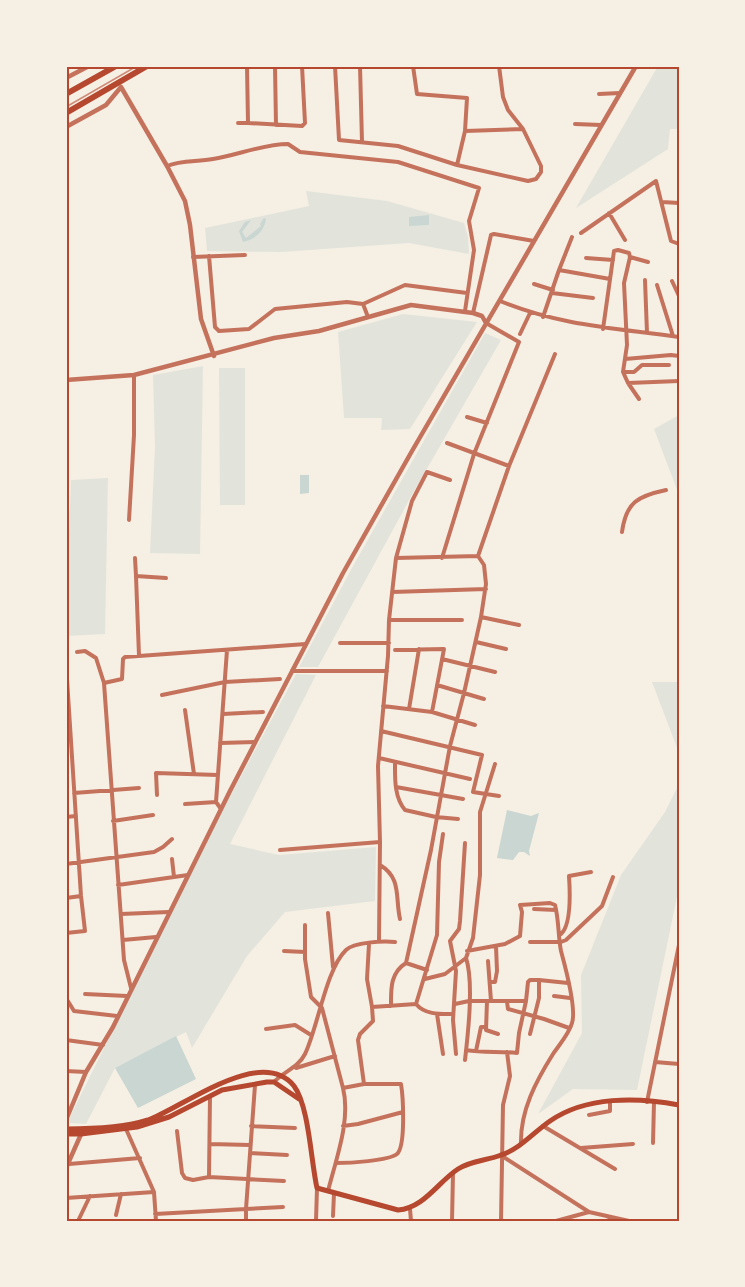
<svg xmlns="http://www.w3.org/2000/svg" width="745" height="1287" font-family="'Fira Sans',sans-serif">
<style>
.green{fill:#e2e4dc}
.water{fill:#c9d6d2}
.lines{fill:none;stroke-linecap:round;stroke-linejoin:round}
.minor{stroke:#c5725c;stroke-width:4}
.tertiary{stroke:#c5725c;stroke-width:4.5}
.secondary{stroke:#b5482f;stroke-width:5}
.trunk{stroke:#b5482f;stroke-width:6}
.rail{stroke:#cf8b77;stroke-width:1.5}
.neatline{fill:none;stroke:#b5482f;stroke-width:2}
</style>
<rect width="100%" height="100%" fill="#f6efe4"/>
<path class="green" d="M658 66H679V129H670L668 149 576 208Z
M306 191 387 201 464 223 468 237 469 254 409 243 281 252 207 251 205 228 309 206Z
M403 314 477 322 410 429 381 430 382 418H344L338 332Z
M485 333 501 340 413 493 318 667H299L353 566Z
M203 366 200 554 150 553 155 447 153 375Z
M219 368H245V505H220Z
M679 415V495L654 429Z
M108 478 105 634 66 636V556H68L71 480Z
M296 674 316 675 230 844 279 855 376 847 375 901 285 912 247 956 192 1048 186 1032 115 1068 86 1124 70 1123 69 1119 204 845Z
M652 682H679V753Z
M679 784V887L637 1090 573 1089 538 1114 582 1033 581 975 621 875 665 812Z"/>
<path class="water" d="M429 215V225L409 226V217Z
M264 218 266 219C264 232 255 239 243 242L239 231 245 222 251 220 242 232 246 238 261 226 260 224Z
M300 475H309V493L300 494Z
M507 810 531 816 539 813 529 851 530 856 524 852H519L513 860 497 858Z
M176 1036 196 1079 138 1108 115 1068Z"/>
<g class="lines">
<path class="minor" d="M247 66 248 123 302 126 305 123 302 66
M275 66 276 125
M335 66 339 140 398 146 457 165 465 131 467 98 417 94 413 66
M360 66 362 142
M599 94 620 93
M238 123H248
M575 124 601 125
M465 131 523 129
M457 165 528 181 536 179 541 172V166L523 129 508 110 503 97 499 66
M167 166C181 160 197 162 213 159 238 155 263 144 288 144L300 152 398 162 479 188 469 221 474 250 465 311
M662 202 679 203
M609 213 625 240
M581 233 656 181 671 241 679 244
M209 256 215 327 219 331 249 329 275 309 347 302 363 304 405 285 467 293
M193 257 245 255
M630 257 648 262
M586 258 613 260
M559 270 572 237
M645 280 647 333
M672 281 679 296
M534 284 553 290
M657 285 673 336
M552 293 593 298
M500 301C561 326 615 328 679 337
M363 304 368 317
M473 313 491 235 494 234 534 241
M543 317 559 270 610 279
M603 329 614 251 618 250 629 253 630 257 624 283 627 345 623 372 628 383 639 399
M520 334 530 313
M625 359 671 355 679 356
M623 372H634L642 365H669
M628 383 679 381
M467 417 487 423
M447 443 509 466
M129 520 134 435V375
M622 532C626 502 638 496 666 490
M135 558 136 576 166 578
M396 558 478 556
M442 558 474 454 519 342 486 323
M136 576 139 656
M392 592 486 589
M481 617 519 625
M389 620H462
M476 642 506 649
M340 643H389
M395 650 444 649 432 712
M77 652 85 651 96 658 104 683 124 960 131 988
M442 659 495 672
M66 664 81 896 85 931 66 933
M292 671H387
M104 683 122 679 123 659 125 657 306 644
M437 685 484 699
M162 695 225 682 280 679
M383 706 432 712 475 725
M409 709 419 649
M185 710 194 774
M223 714 263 712
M381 731 482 755 473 792 499 796
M220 743 255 742
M379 758 470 779
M395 762C395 778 394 797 405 810L436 817 458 819
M396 787 463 799
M74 793 139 788
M157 795 156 773 218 775
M185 804 216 802
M221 809 216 802 227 650
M66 817 76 816
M113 821 153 815
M280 850 380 842
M172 859 174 877
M66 864 154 852 163 847 172 839
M380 865C402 878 395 898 400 919
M118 885 188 875
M66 898 81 896
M534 909 556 910
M328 913 333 967
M121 914 169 912
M305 925V959L311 997 322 1008 343 1088
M561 934C572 924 570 891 569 876L591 872
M123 940 156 937
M379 940 380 842 378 766 388 656 389 620 396 558 412 501 427 472 450 480
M530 942H561L566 940 602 906 613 877
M369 944 367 979 372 1007 416 1004C425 1015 441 1014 453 1014
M284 951 305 952
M467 951 505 944 520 936 522 912 520 905 550 903 555 905C559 920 558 936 561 951 565 966 577 1008 572 1023 569 1034 559 1045 553 1054 536 1081 520 1111 521 1144
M488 961 491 1001
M427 970 406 963 431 850 450 746 464 693 481 617 486 584 484 565 478 556 509 466 555 354
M425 979 445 974 466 958 473 938 480 875V812L495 764
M490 982H495L497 971 496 946
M85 994 127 996
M554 996 570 998
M66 998 74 1011 117 1016
M487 1001 486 1030 498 1034
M507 1002 508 1009 544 1019 569 1028
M416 1004 437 935 439 862 443 834
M455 1004 469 1001H526L528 982 530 980H539
M391 1006C391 989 390 973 406 963
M437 1014 443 1054
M266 1029 295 1025 311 1035
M530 1034 539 998V980L568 983
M66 1040 103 1045
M466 1050C483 1053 500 1051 517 1053L519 1033 526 1001
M476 1051 481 1027H486
M456 1054 453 1020 456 971 450 941 459 929 460 921 465 843
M465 1060C468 1034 474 982 466 958
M655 1062 679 1064
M296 1068 335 1056
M66 1071 86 1072
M679 1075V1071
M274 1082C284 1071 298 1068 305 1054 318 1027 326 969 346 950 354 942 383 941 395 942
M647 1102 679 945
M589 1115 610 1111V1101
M251 1126 295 1128
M343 1126 358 1124 403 1112
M543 1126 615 1169
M126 1129 154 1192 156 1221
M177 1131 182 1173 185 1178 193 1180 209 1177 210 1096
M653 1143 654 1102
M210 1144 250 1145
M581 1148 633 1144
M250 1153 287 1155
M502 1156 589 1212 629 1221
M336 1163C349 1163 388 1161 397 1154 406 1146 403 1096 401 1084H364
M69 1164 140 1158
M209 1177 284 1181
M328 1191C336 1159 351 1120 343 1088L364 1084 358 1040 360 1034 373 1021 372 1007
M66 1198 154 1192
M410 1209 411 1221
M155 1214 246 1209 255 1085
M116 1215 121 1194
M333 1216 334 1193
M78 1221 90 1196
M246 1221V1209L283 1207
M316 1221 317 1188
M452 1221 453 1173
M501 1221 503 1105 510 1076 507 1052
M556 1221 589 1212
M606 1221 616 1219"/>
<path class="tertiary" d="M66 78 89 66
M121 87 167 166 185 201 190 225 201 319 214 356
M66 127 106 105 121 87
M66 380 134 375 274 338 319 331 411 305 473 313 482 316 486 323
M66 1120 86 1072 113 1027 230 791 343 573 412 451 636 66
M66 1168 82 1132"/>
<path class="secondary" d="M66 1129C92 1129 123 1128 148 1120 182 1108 261 1045 294 1086 309 1106 311 1162 317 1188L398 1210C424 1208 438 1182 458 1169 472 1160 486 1161 501 1155 520 1149 534 1132 550 1121 586 1096 637 1097 679 1105
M66 1134H81L137 1127 169 1117 222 1090 267 1082H274L299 1099"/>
<path class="trunk" d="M66 94 116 66
M66 113 147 66"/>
<path class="rail" d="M66 107 137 66"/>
</g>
<rect width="745" height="1287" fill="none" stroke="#f6efe4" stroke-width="135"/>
<rect x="68" y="68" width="610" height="1152" class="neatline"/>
</svg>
